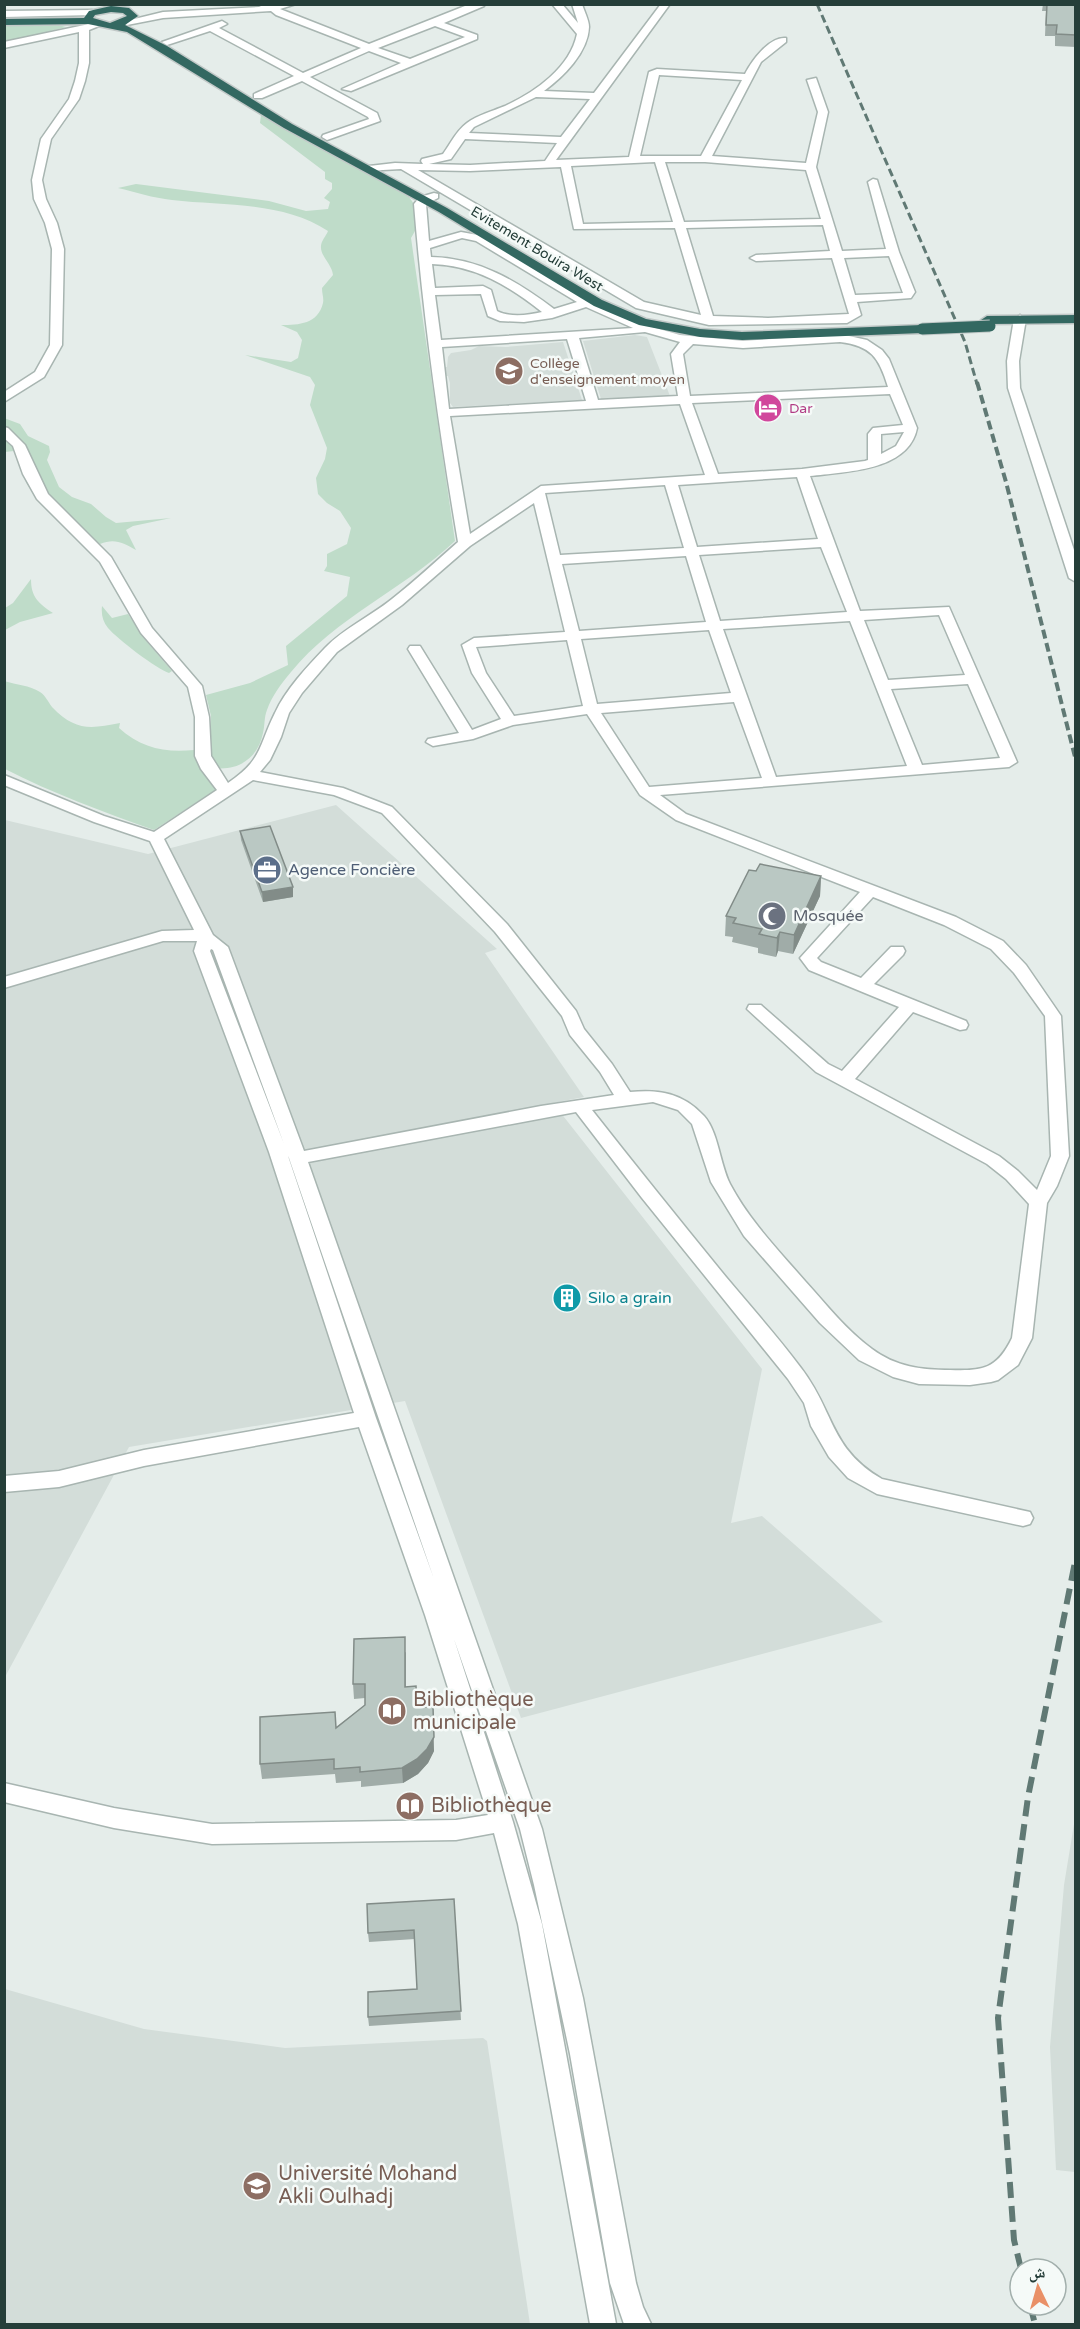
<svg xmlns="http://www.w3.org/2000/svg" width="1080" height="2329" font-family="'Varela Round','Noto Naskh Arabic',sans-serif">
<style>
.built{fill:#d3ddd9}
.green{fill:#bfdcc9}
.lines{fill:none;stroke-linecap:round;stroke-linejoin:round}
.minor-casing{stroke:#a8b5b1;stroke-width:3}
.highway-casing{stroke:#c2c9c8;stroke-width:3}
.minor{fill:#fff;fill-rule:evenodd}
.highway{fill:#336861;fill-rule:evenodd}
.rail-far2{stroke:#607974;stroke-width:3;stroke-dasharray:8 4;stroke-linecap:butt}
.rail-far1{stroke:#607974;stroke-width:4;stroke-dasharray:9 4.5;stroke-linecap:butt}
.rail{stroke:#607974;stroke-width:6;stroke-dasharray:16 8;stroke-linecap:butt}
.highway-bridge-casing{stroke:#c2c9c8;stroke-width:13;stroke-linecap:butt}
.highway-bridge{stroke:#336861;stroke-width:11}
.wall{fill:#a0aca8}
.shaded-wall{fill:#828c88}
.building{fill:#bac8c3;stroke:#828c88;stroke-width:1.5}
.labels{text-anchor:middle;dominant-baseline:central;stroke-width:5;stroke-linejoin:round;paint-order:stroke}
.far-street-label{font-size:14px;fill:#253e39;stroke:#f5faf8}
.far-education-label{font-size:14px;fill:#785e54;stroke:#f5faf8;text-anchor:start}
.far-hotel-label{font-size:14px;fill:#b23c85;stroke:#f5faf8;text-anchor:start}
.service-label{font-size:16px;fill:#4e5e75;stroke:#f5faf8;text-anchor:start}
.worship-label{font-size:16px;fill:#5b616d;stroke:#f5faf8;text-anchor:start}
.culture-label{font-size:16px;fill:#0d838f;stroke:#f5faf8;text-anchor:start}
.near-education-label{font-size:20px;fill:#785e54;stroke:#f5faf8;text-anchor:start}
</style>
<rect width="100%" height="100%" fill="#e5edea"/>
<path class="built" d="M635 335 647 337 670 396 601 399 583 341Z
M563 342 582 400 453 407 450 403V383L448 376H445L444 367H447L448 357 451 353 471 350 479 346 506 347Z
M336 805 497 949 485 953 584 1097 553 1103 762 1369 731 1523 762 1516 883 1622 521 1718 405 1401 129 1447 5 1677V820L148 854Z
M1075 1818 1076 2172H1075L1056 2170 1050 2047 1064 1885Z
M5 1989 144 2029 285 2048 483 2038 487 2041 530 2324H5Z"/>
<path class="green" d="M54 24 66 27 5 43 4 25Z
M261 115 409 197C421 212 421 222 411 238L455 541C404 589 335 618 291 672 281 684 272 696 267 710 264 717 265 725 263 733 258 758 239 771 214 768L208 756 211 716 206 695 250 683 288 665 286 646 347 596 350 577 324 571 327 566V554L347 544 351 528 340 511 327 503 318 494 316 478 325 459 327 448 310 405 315 385 310 377 245 355 291 362 298 358 302 340 297 332 281 325C299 325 318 324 323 303 324 298 322 294 322 288L333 275C332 264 320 256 321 246 321 241 326 236 328 231 283 201 223 206 172 200 153 198 135 192 118 188L136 184 144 185 269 201 306 211 328 209 330 202 324 198 332 189V183L325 179V172L260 123Z
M4 418 20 424 28 436 49 446 50 452 47 460 59 487 72 497 91 504 106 517 116 523 171 518 133 526 126 530 136 550C123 543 115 538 100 544L96 541 74 535 39 501 27 484 14 451 5 452Z
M31 579C31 597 38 603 53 613L20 622 5 630V608L13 603Z
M102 606 112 618 128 614 147 642 172 671 169 673C158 670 116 638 108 628 103 622 101 615 102 606Z
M4 681C17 685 29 685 40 692 46 696 48 702 52 707 75 731 90 729 120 723L119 728C141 748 165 753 194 750L201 771 217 789 154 830C103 812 52 793 5 769Z"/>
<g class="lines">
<g class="minor-casing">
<path id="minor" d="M265 4H296L280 9 369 44 470 4 484 6 444 23 477 35V39L351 91 342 89 401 63 369 51 310 77 377 113 380 121 327 140 322 137 323 135 369 119 368 117 302 81 262 98H254V94L294 76 210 31 167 45 162 42 222 21 227 24 219 28 303 73 361 48 276 15 271 11 163 18 127 25 122 22 163 12 259 7ZM435 26 465 37 410 59 378 48Z
M552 4H562L578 23 572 4H582C584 11 589 20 589 27 588 53 563 77 544 91L594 93 661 4H670L556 160 629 157 649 72 657 69 745 74C752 60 770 36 786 38V42L761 62 712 156 806 163 818 112 807 80 816 78 828 112 816 167 842 251 886 249 868 182 873 179 877 180 899 252 915 292 911 298 857 302 861 315 847 323 709 325 636 308 401 169 365 171V167L369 166 395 163 423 164 421 161 422 159 443 154C451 143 456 131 467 123 477 115 493 111 505 106 535 92 570 68 577 34ZM659 75 742 80 701 156H640ZM536 97 590 99 561 137 469 133 474 127ZM465 139 557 143 545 161 470 165 429 164 451 159ZM655 162 673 222 583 224 571 166ZM665 162H705L806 170 821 219 684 222ZM561 167 574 229 675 228 701 315 644 302 418 170 470 171ZM823 225 830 251 756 255 750 258 756 261 832 258 849 314 768 318 713 316 686 228ZM889 256 903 293 855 295 844 258Z
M92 10 97 13 95 15 4 17V11Z
M94 23 99 26 89 30V63L85 81 79 99 51 139 42 180 46 199 57 223 64 249 62 345 44 377 4 402V392L35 372 50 345 52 249 45 223 34 199 32 180 41 139 69 99 75 81 79 63V32L4 48V42Z
M434 193 438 194V198L426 204 429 241 461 232 483 236 593 302 652 327 680 335 743 341 840 334 867 340 882 350 889 359 917 428C909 471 845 472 810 476L860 611 949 607 1017 762 1009 767 660 795 686 814 956 917 1003 941 1026 965 1061 1016 1069 1156 1057 1186 1047 1203 1032 1338 1018 1365 998 1380 991 1382 970 1385 919 1384 893 1377 859 1360 820 1323 744 1236 711 1182 692 1124 678 1110 653 1102 592 1110C636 1166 681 1222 726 1277 751 1307 778 1337 801 1368 835 1412 829 1448 882 1479L1030 1512 1033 1518 1030 1524 1023 1526 877 1494 848 1478 829 1457 811 1426 804 1403 788 1379 642 1198 576 1112 308 1162 542 1829 583 1998 636 2283 643 2307 651 2324H624L610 2283 570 2054 534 1885 520 1829 454 1639 513 1822 542 1924 616 2324H590L518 1924 494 1833 456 1840 212 1844 114 1828 4 1802V1783L114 1808 212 1824 456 1820 488 1815 425 1615 359 1427 144 1466 59 1487 4 1492V1476L59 1471 144 1450 354 1413 269 1152 194 951 197 941H163L4 988V977L162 931 194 930 150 841 94 822 4 785V775L104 816 154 832 217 790 201 769 195 756V717L188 687 141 633 100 562 37 499 23 474 13 446 4 438V427L8 428 25 445 48 494 111 557 152 628 202 686 209 717 211 756 228 783C263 759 258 747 275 713 286 689 307 667 325 648 344 628 371 616 392 599 415 581 436 561 458 542 439 430 423 316 414 204L420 197ZM462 238 476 241 577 302 554 309C517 281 479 258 431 257L430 248ZM432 264C475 265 509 286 542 312 528 315 511 318 497 311L491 290 483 286 435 288ZM481 294 488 316 500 321 524 322 552 318 586 307 633 328 441 340 435 295ZM645 332 680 342 671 354 678 396 598 400 579 338ZM567 339 586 401 449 409 442 347ZM840 342C871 346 879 357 888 387L690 396 683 354 693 344 743 348ZM890 394 903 425 873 428 868 434V460L865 461 802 469 718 474 692 403ZM680 404 705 475 541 486 470 534 450 416ZM904 432 896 446 881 454V434ZM797 477 818 539 697 547 678 485ZM665 485 684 548 560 555 545 493ZM534 503 565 632 474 638 462 645 472 673 501 719 472 730 420 646H410L408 649 459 733 428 739 426 742 433 746 473 739 513 725 587 714 640 795 676 820 860 892 800 958 809 970 899 1007 842 1071 828 1064 761 1005H749L747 1009 816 1072 987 1164 1006 1179 1029 1204 1012 1338C997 1369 983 1371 950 1370 922 1370 896 1367 872 1349 847 1331 826 1304 805 1281 778 1250 749 1220 730 1184 720 1164 718 1131 704 1116 683 1093 659 1089 630 1092L612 1064 584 1029 576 1011 507 924 392 807 343 788 260 772 270 760 281 737 289 713 302 693 337 652 402 605 470 546ZM821 547 847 612 720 621 699 555ZM686 556 706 622 579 631 562 564ZM939 615 965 675 888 680 864 620ZM850 621 907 766 776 777 723 629ZM709 630 731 693 597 704 581 639ZM567 640 583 706 514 716 486 673 476 647ZM968 684 1000 758 922 765 891 689ZM734 702 762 778 649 787 601 713ZM253 780 334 795 382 813 495 932 562 1016 570 1035 600 1072 614 1095 541 1106 304 1151 228 947 213 935 164 839ZM873 897 944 925 991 949 1014 973 1045 1016 1051 1156 1037 1190 1018 1171 999 1156 855 1079 913 1012 960 1030 966 1029 968 1025 966 1021 874 984 903 955 905 951 903 947H891L861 978 821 962 817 958ZM211 949 213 950 284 1144 210 951ZM288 1156 289 1158 434 1579 376 1418Z
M1020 315 1026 319 1019 361 1020 388 1076 556V582L1069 578 1008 388 1007 361 1014 319Z"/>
</g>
<g class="highway-casing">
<path id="highway" d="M111 6 129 8 138 16 125 25 167 46 292 124 447 208 602 300 646 319 700 329 742 332 922 325 928 329 922 333 742 340 700 337 639 325 594 306 439 212 284 128 127 32 88 24 4 25V19L84 18 89 11ZM111 12 123 13 127 16 110 23 93 18 95 15Z
M1076 315V323L987 324 981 320 987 316Z"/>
</g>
<use href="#minor" class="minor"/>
<use href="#highway" class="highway"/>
<path class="rail-far2" d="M817 4 965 342 977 384"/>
<path class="rail-far1" d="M977 382 1006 482 1076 761"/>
<path class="rail" d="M1021 2269 1014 2240 998 2018 1028 1797 1076 1557
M1030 2305 1035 2324"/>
<g class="highway-bridge-casing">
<path id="highway-bridge" d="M922 329 990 326"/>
</g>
<use href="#highway-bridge" class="highway-bridge"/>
</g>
<path class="wall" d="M1043 4H1076V47L1055 46V36H1045L1046 11H1042Z
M240 831 293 897 263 902 241 840Z
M756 871 821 876 820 896 793 954 778 951 776 957 758 953V948L732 942 733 937 725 936 726 916Z
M406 1652V1687L417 1707 434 1751 428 1763 418 1774 403 1783 361 1787V1781L336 1783 335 1774 262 1779 260 1764 336 1727 365 1705V1698L354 1699 353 1684Z
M454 1899 461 2020 369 2026 368 2017 417 1989 415 1939 369 1942 368 1933Z"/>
<path class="shaded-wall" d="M821 876 820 896 793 954 794 935Z
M293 887V897L263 902 262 892Z
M780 932 778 951 776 957 777 938Z
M433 1707 434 1751 428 1763 418 1774 403 1783 402 1768Z"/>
<path class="building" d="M1047 4H1076V35L1056 34 1057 25H1046Z
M270 826 293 887 262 892 240 831Z
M760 864 821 876 794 935 780 932 777 938 759 934 762 929 733 923 736 918 726 916 749 870 756 871Z
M405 1637V1687L416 1686 417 1707H433L434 1737 427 1749 417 1759 402 1768 360 1772V1767L334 1769V1759L260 1764V1717L335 1712 336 1728 365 1705V1684H353L354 1639Z
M454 1899 461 2011 368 2017V1992L417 1989 414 1930 368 1933 367 1904Z"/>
<defs>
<g id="school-disc" transform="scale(1.5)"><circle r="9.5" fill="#8d6e63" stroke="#f5faf8"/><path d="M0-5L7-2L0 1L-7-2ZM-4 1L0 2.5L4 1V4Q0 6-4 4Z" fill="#fff"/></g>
<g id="hotel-disc" transform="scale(1.5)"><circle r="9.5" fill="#d1479c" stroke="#f5faf8"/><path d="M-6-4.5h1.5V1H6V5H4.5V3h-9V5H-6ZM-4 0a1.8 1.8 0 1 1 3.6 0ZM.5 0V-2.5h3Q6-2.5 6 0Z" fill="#fff"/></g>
<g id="office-disc" transform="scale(1.5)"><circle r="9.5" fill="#5c6f8a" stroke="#f5faf8"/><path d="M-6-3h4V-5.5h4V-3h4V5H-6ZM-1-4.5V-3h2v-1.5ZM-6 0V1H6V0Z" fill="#fff"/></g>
<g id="mosque-disc" transform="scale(1.5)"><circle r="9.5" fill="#6b7280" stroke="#f5faf8"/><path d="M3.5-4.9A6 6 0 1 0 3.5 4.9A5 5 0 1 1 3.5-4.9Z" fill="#fff"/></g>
<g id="building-disc" transform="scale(1.5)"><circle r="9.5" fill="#0f9aa8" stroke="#f5faf8"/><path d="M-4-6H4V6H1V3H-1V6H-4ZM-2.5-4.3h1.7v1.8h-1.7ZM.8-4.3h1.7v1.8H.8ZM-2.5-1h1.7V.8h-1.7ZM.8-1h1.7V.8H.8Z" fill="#fff"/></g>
<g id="library-disc" transform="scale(1.5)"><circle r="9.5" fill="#8d6e63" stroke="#f5faf8"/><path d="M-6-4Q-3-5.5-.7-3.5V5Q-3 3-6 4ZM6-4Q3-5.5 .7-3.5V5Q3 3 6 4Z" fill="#fff"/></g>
<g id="university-disc" transform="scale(1.5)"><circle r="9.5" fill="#8d6e63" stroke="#f5faf8"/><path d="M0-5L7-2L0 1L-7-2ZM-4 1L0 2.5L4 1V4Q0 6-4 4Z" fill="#fff"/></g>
</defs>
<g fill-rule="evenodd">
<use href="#school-disc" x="509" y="371"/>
<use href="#hotel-disc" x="768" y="408"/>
<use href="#office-disc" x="267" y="870"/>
<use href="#mosque-disc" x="772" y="916"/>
<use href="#building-disc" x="567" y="1298"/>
<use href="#library-disc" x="392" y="1711"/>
<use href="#library-disc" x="410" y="1806"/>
<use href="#university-disc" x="257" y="2186"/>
</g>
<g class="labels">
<g class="far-street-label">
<text transform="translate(537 249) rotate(31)">Evitement Bouira West</text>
</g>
<g class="far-education-label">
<text x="530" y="363">Collège<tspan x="530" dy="16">d'enseignement moyen</tspan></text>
</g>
<g class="far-hotel-label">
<text x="789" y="408">Dar</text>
</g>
<g class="service-label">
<text x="288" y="870">Agence Foncière</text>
</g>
<g class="worship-label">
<text x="793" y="916">Mosquée</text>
</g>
<g class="culture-label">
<text x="588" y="1298">Silo a grain</text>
</g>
<g class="near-education-label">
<text x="413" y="1700">Bibliothèque<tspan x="413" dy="23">municipale</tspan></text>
<text x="431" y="1806">Bibliothèque</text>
<text x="278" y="2174">Université Mohand<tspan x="278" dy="23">Akli Oulhadj</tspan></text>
</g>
</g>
<rect width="1080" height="2329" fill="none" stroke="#253e39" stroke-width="12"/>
<g transform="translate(1038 2287) rotate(355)"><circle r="28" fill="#f5faf8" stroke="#a2afac" stroke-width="1.5"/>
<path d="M0-4.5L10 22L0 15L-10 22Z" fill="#e99067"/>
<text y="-9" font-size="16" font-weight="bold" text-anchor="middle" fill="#253e39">ش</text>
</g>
</svg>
